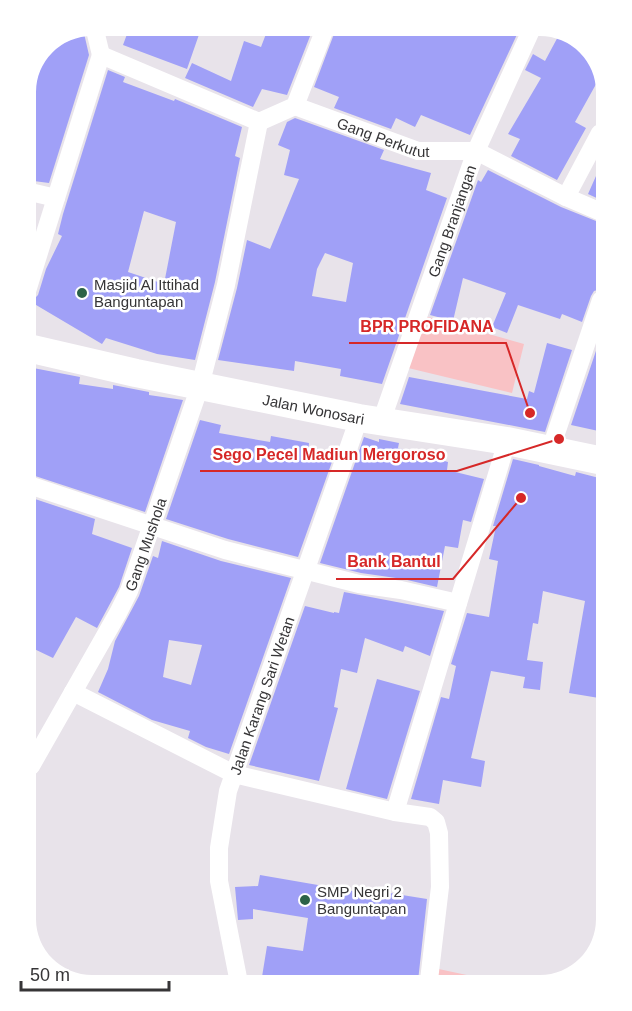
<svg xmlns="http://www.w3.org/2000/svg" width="632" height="1011" font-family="Arial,sans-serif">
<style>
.green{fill:#f9c2c5}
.building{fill:#a0a0f7;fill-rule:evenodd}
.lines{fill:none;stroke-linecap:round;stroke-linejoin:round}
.street{stroke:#fff;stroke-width:18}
.primary{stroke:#fff;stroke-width:28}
.poi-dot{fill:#2c6248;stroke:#fff;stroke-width:2}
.labels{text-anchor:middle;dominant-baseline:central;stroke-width:5;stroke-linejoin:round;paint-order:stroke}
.street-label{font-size:15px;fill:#363537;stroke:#fff}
.poi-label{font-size:15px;fill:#363537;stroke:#fff;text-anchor:start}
.leader{fill:none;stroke:#d62828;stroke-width:2}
.callout-dot{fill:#d62828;stroke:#fff;stroke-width:2}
.callout-label{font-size:16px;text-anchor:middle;font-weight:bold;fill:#d62828;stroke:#fff;stroke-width:5;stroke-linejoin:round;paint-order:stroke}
</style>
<rect width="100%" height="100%" fill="#e8e3ea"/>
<path class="green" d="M421 315 524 344 512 393 404 367Z
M434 968 490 980H432Z"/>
<path class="building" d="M130 26H202L187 69 123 45Z
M269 26H314L287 95 262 89 253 107 185 78 192 63 231 81 244 41 261 47Z
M337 26H521L470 135 421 115 415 127 396 118 391 129 334 108 339 97 314 87Z
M83 29 89 55 49 183 26 180V88L45 45Z
M561 31 577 37 599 62 600 77 575 122 586 128 557 180 511 156 520 139 508 134 541 78 525 70 533 54 545 61Z
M108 70 125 77 123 82 174 101 175 99 242 127 235 156 240 158 215 282 195 360 157 354 106 338 102 344 31 302 38 295 46 269 62 236 58 234 63 214ZM144 211 176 222 164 284 128 272Z
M295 118 384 150 380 159 431 173 426 190 447 198 382 384 340 376 341 369 295 361 294 371 218 360 237 288 247 240 270 249 299 179 284 175 290 150 278 145 287 122ZM325 253 353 263 346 302 312 296 317 269Z
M600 167 601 200 588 194Z
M488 170 561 207 601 223V289L594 291 591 296 582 322 562 314 560 319 518 305 507 333 492 327 506 293 463 278 453 321 430 315 478 180 481 182Z
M602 333V389L603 432 571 425Z
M547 343 572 350 545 432 400 404 409 377 527 399 529 391 534 393Z
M28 367 80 377 79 384 113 389V385L149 392V395L183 400 145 512 29 474Z
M200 420 221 425 219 433 270 442 271 436 309 443 308 452 333 459 298 557 228 539 166 519Z
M364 437 379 442V439L399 443 398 448 448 462 447 470 484 479 471 522 463 520 458 548 445 546 437 587 403 579 361 573 320 563Z
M513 459 539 465V466L575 476 576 472 603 479 605 699 569 693 585 601 543 591 538 624 533 623 527 660 543 662 540 690 523 688 525 677 491 671 471 758 485 761 481 787 443 780 439 804 411 799 441 697 449 699 456 666 451 664 467 613 489 617 498 561 489 559 496 526H493Z
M29 497 95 519 92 534 132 548 119 587 97 628 76 617 53 658 30 647Z
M162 541 221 561 291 578 229 754 206 747 188 738 190 731 152 720 98 692 108 669 115 641 139 596 153 556 158 558ZM169 640 202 645 191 685 163 677Z
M344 592 444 611 430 656 405 646 403 652 365 638 357 673 341 669 334 707 338 708 319 781 249 765 305 606 334 613V612L339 613Z
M377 679 420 691 387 799 346 789Z
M260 875 370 894 371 890 427 899 418 981 261 983 267 946 303 951 308 918 253 909V919L238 920 235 887 258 886Z"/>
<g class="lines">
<g class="street">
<path d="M94 26 101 55"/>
<path d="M101 55 259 122 295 106 326 26"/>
<path id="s1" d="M295 106 418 151H476L566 197 601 212"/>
<path d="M26 191 56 198 101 55"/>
<path d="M566 197 600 133"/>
<path d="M27 291 56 198"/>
<path id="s2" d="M381 422 476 151 533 26"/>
<path d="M550 451 601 300"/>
<path d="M29 485 225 550 359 584 401 590 458 603"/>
<path d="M73 692 234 774 395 812 430 817 436 822 439 833 440 887 429 980"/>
<path id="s3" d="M31 766 118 613 129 591 200 386 226 285 259 122"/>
<path d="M395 812 507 441"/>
<path id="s4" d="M239 983 219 881V848L228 791 359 418"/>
</g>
<path class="primary" id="s5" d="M28 348 136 373 359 418 507 441 603 461"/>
</g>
<g class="poi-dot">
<circle cx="82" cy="293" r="6"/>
<circle cx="305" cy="900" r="6"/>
</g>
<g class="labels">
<g class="street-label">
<text stroke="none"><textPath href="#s1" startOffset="94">Gang Perkutut</textPath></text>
<text stroke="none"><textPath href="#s2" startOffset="213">Gang Branjangan</textPath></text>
<text stroke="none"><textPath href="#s5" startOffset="292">Jalan Wonosari</textPath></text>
<text stroke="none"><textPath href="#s3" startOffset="250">Gang Mushola</textPath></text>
<text stroke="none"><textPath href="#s4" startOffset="296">Jalan Karang Sari Wetan</textPath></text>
</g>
<g class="poi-label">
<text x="94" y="284">Masjid Al Ittihad<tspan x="94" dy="17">Banguntapan</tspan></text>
<text x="317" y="891">SMP Negri 2<tspan x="317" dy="17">Banguntapan</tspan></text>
</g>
</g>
<path d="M0 0H632V1011H0ZM92 36H540A56 56 0 0 1 596 92V919A56 56 0 0 1 540 975H92A56 56 0 0 1 36 919V92A56 56 0 0 1 92 36Z" fill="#fff" fill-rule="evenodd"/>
<path class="leader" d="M530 413L506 343H349M559 439L457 471H200M521 498L453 579H336"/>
<g class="callout-dot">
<circle cx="530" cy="413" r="6"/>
<circle cx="559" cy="439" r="6"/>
<circle cx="521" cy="498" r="6"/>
</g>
<g class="callout-label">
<text x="427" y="332">BPR PROFIDANA</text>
<text x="329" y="460">Sego Pecel Madiun Mergoroso</text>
<text x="394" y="567">Bank Bantul</text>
</g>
<path d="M21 981v9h148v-9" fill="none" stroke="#363537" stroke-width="3"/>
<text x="30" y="981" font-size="18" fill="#363537" stroke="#ffffff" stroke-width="4.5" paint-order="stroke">50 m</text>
</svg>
